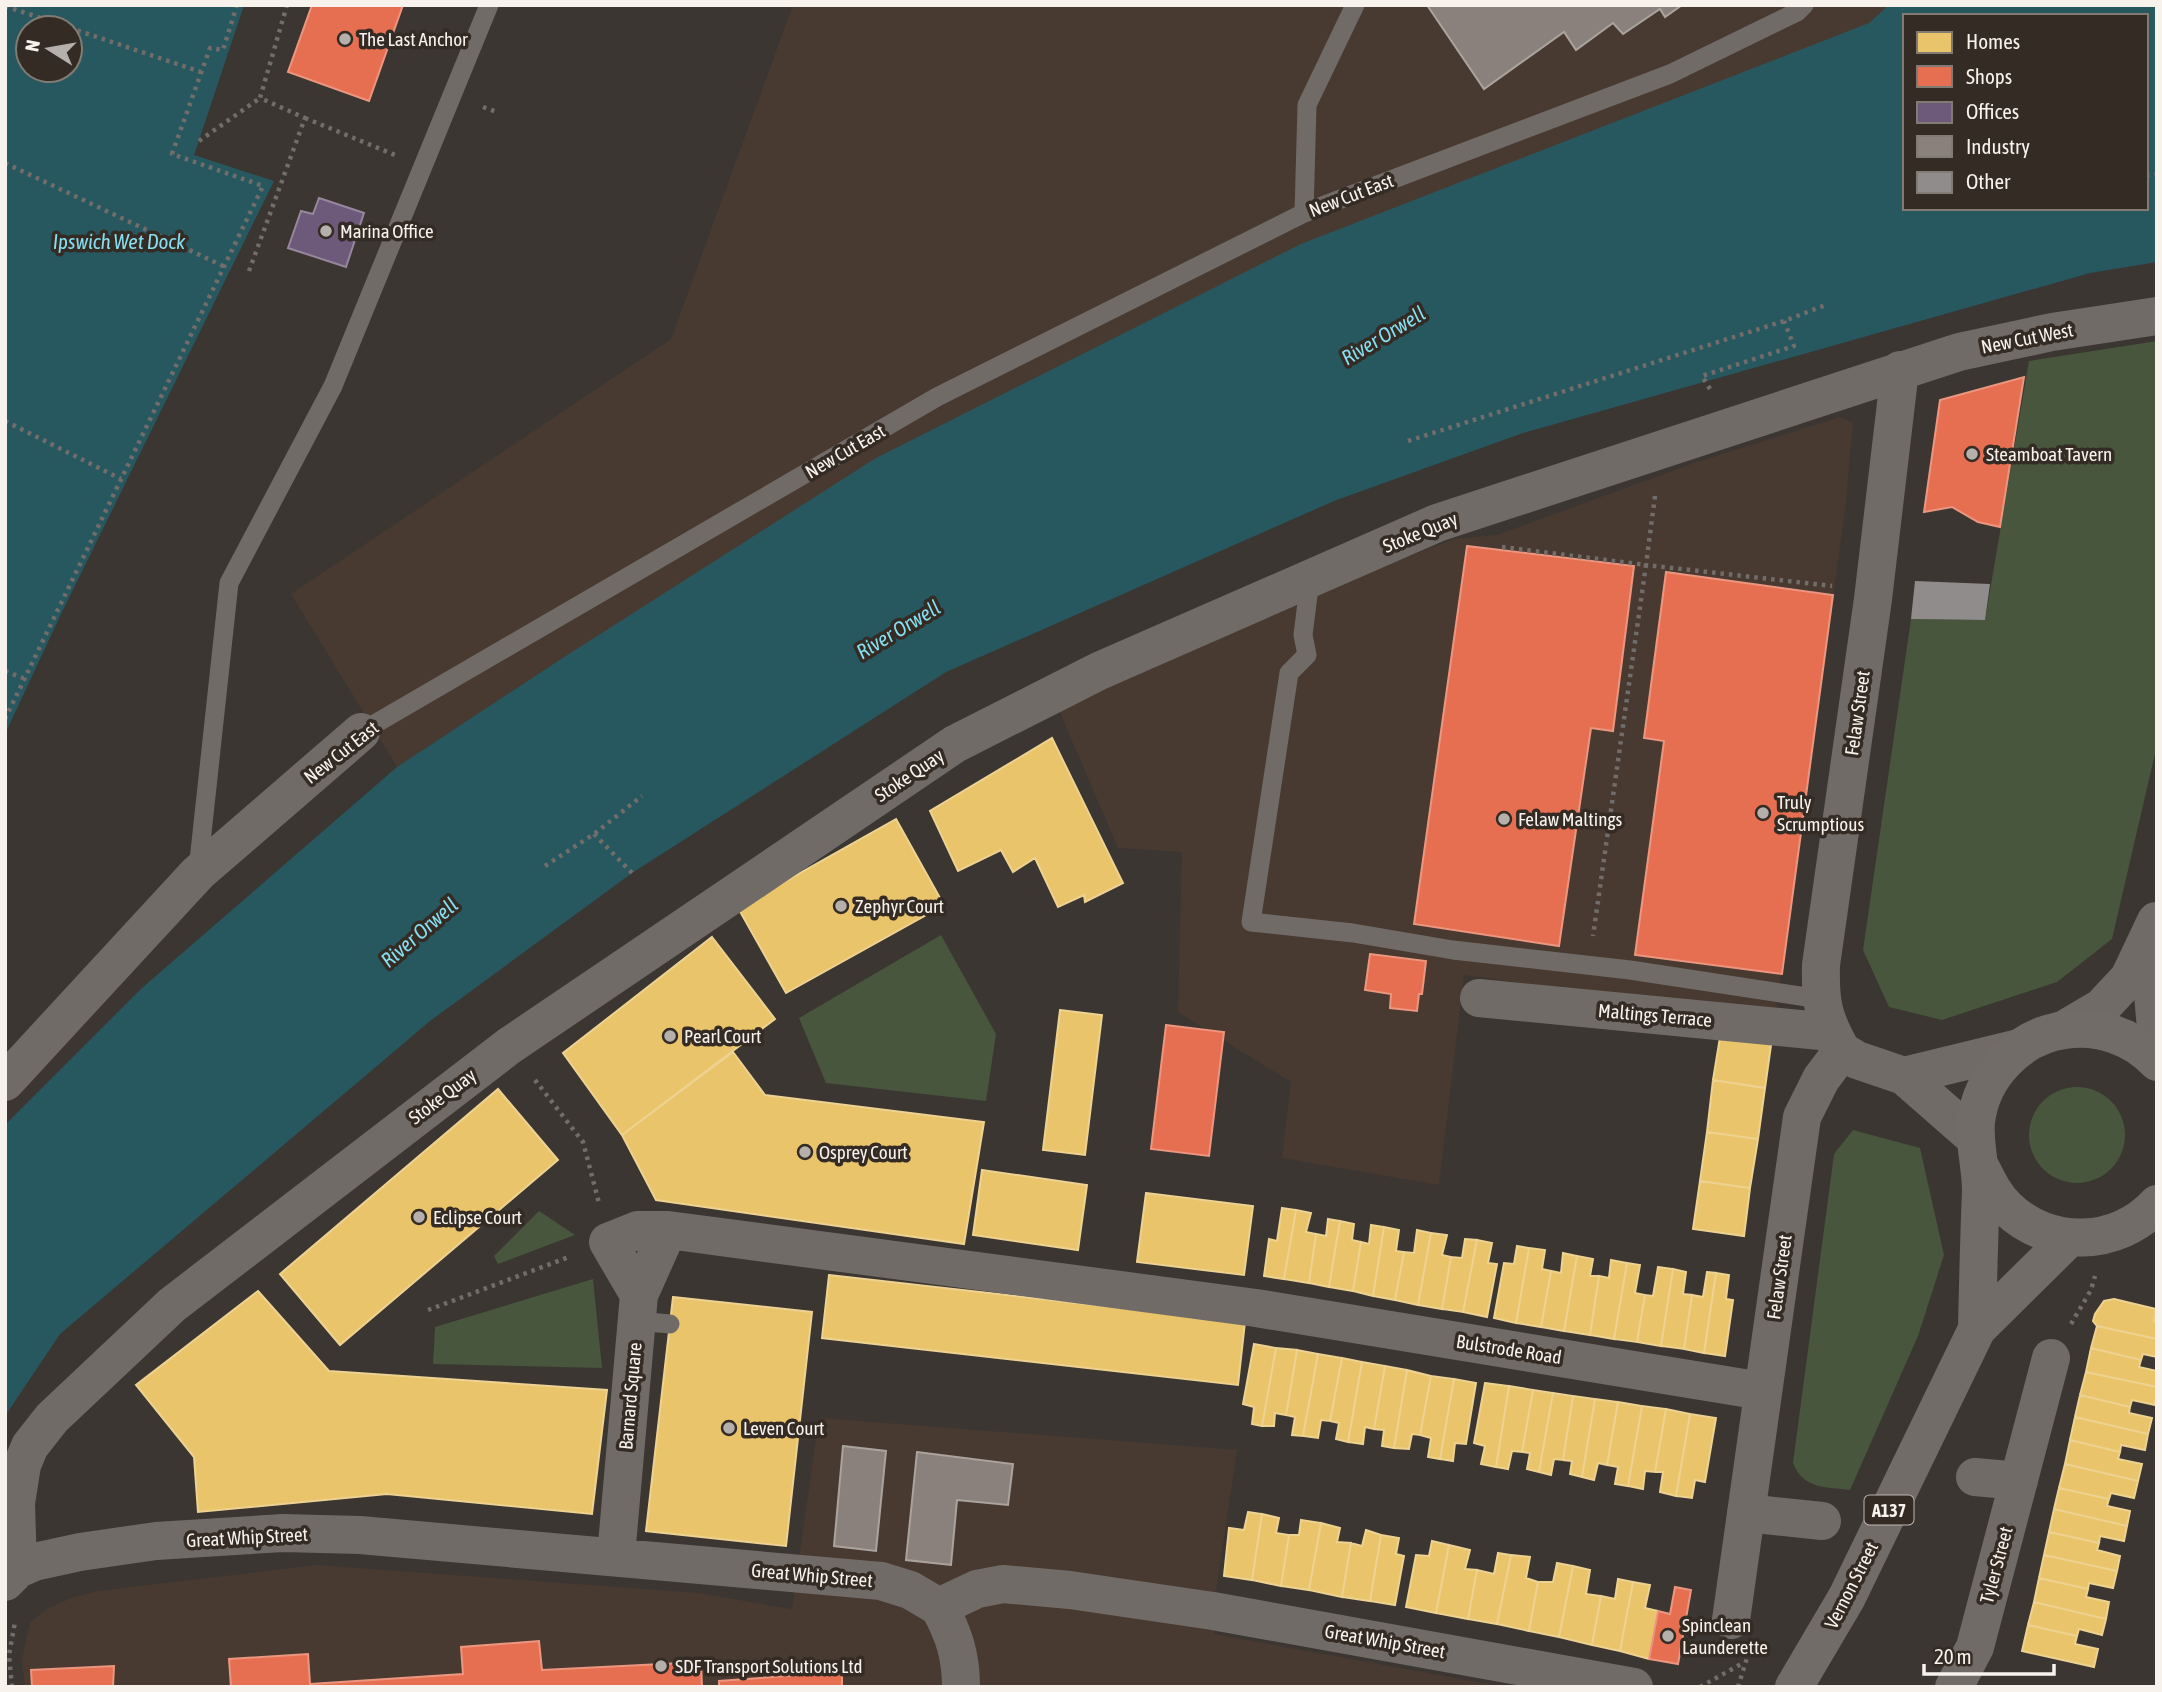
<svg xmlns="http://www.w3.org/2000/svg" width="2162" height="1692" font-family="'Asap Condensed',sans-serif">
<style>
.built{fill:#493a31}
.green{fill:#47563c}
.water{fill:#275860;fill-rule:evenodd}
.homes{fill:#e9c46a;stroke:#eed291;stroke-width:2}
.shops{fill:#e76f51;stroke:#ec9680;stroke-width:2}
.offices{fill:#6d597a;stroke:#97879c;stroke-width:2}
.industry{fill:#8a817c;stroke:#aba39e;stroke-width:2}
.building{fill:#918c8c}
.lines{fill:none;stroke-linecap:round;stroke-linejoin:round}
.path{stroke:#726d6a;stroke-width:4.5;stroke-dasharray:3.5 5;stroke-linecap:butt}
.lane{stroke:#716b68;stroke-width:19}
.street{stroke:#716b68;stroke-width:38}
.primary{stroke:#726c68;stroke-width:38}
.poi-dot{fill:#b6b0ac;stroke:#342b24;stroke-width:2.5}
.labels{text-anchor:middle;dominant-baseline:central;stroke-width:7;stroke-linejoin:round;paint-order:stroke}
.shield{fill:#342b24;stroke:#bdb6b1;stroke-width:2}
.shield-label{font-size:18px;font-weight:bold;fill:#f8f2ed}
.poi-label{font-size:19px;fill:#f8f2ed;stroke:#342b24;text-anchor:start}
.street-label{font-size:19px;fill:#f8f2ed;stroke:#342b24}
.water-label{font-size:21px;font-style:italic;fill:#86dff0;stroke:#342b24}
</style>
<rect width="100%" height="100%" fill="#3b3632"/>
<path class="built" d="M793 5H1889L1869 23 558 661 397 767 291 594 671 339Z
M1840 417 1853 423 1845 510 1775 1018 1464 975 1439 1185 1282 1158 1291 1082 1178 1012 1182 852 1118 848 1055 701 1270 610 1454 539 1497 535 1694 463Z
M819 1418 1237 1450 1213 1611 1214 1634 1505 1687H25L22 1660 30 1622 47 1609 71 1598 98 1591 316 1565 698 1593 792 1609Z"/>
<path class="green" d="M2157 341V745L2112 939 2057 982 1942 1020 1889 1007 1863 950 1911 619 1985 620 2029 361Z
M941 935 996 1034 986 1101 826 1083 799 1018Z
M2029 1135a48 48 0 1 1 96 0a48 48 0 1 1-96 0Z
M1853 1130 1920 1148 1944 1255 1918 1336 1850 1490C1826 1487 1803 1489 1793 1463L1834 1154Z
M539 1211 575 1235 498 1264 494 1256Z
M593 1279 602 1368 433 1364 435 1327Z"/>
<path class="water" d="M5 5H244L194 155 274 181 61 614 5 734ZM28 28H70V70H28Z
M1889 5H2157V262L2090 273 1520 434 1334 501 946 672 632 873 430 1021 60 1334 5 1416V1125L142 988 397 767 558 661 876 458 1301 244 1869 23ZM1905 16H2146V208H1905Z"/>
<path class="homes" d="M1052 738 1123 883 1085 902 1084 895 1058 907 1035 858 1013 872 1001 850 958 871 930 811Z
M896 819 944 905 786 993 738 908Z
M712 937 775 1019 622 1135 563 1053Z
M1060 1010 1102 1015 1085 1155 1043 1150Z
M1721 1031 1772 1038 1765 1088 1713 1080Z
M733 1052 765 1095 984 1122 964 1244 656 1200 622 1135Z
M1713 1080 1765 1088 1758 1139 1707 1132Z
M498 1089 558 1160 340 1345 280 1274Z
M1707 1132 1758 1139 1750 1188 1700 1181Z
M982 1170 1087 1185 1078 1250 973 1235Z
M1700 1181 1750 1188 1744 1236 1693 1229Z
M1146 1193 1253 1206 1244 1275 1137 1262Z
M1282 1208 1296 1210 1284 1279 1264 1276 1269 1239 1277 1241Z
M1296 1210 1311 1213 1306 1232 1316 1234 1309 1283 1284 1279Z
M1328 1219 1340 1221 1329 1287 1309 1283 1316 1234 1326 1236Z
M1340 1221 1354 1224 1352 1240 1361 1242 1353 1291 1329 1287Z
M1371 1225 1384 1227 1373 1296 1353 1291 1361 1242 1369 1244Z
M1384 1227 1399 1230 1396 1251 1404 1252 1395 1300 1373 1296Z
M1417 1230 1431 1233 1418 1305 1395 1300 1404 1252 1414 1253Z
M1431 1233 1447 1235 1442 1255 1451 1257 1442 1309 1418 1305Z
M1465 1239 1477 1240 1463 1312 1442 1309 1451 1257 1462 1258Z
M1477 1240 1492 1243 1488 1263 1497 1264 1487 1317 1463 1312Z
M1517 1246 1529 1248 1516 1323 1494 1318 1504 1263 1514 1264Z
M1529 1248 1545 1250 1542 1269 1551 1271 1541 1327 1516 1323Z
M1563 1253 1577 1256 1564 1331 1541 1327 1551 1271 1561 1273Z
M1577 1256 1593 1259 1590 1276H1599L1590 1335 1564 1331Z
M1611 1260 1627 1263 1614 1339 1590 1335 1599 1276 1609 1278Z
M1627 1263 1640 1265 1635 1293 1645 1295 1637 1342 1614 1339Z
M1658 1267 1673 1269 1661 1346 1637 1342 1645 1295 1653 1296Z
M1673 1269 1686 1272 1683 1294 1692 1295 1684 1349 1661 1346Z
M1707 1272 1716 1273 1704 1353 1684 1349 1692 1295 1703 1297Z
M1716 1273 1729 1275 1726 1299 1733 1300 1725 1356 1704 1353Z
M829 1275 1245 1322 1238 1385 822 1338Z
M258 1291 329 1371 607 1390 592 1514 387 1494 198 1512 194 1457 136 1385Z
M673 1297 812 1312 786 1546 646 1531Z
M2114 1299 2156 1309 2154 1321 2157 1322V1339L2097 1326 2093 1321 2095 1314 2104 1301Z
M2097 1326 2157 1339V1357L2143 1354 2141 1360 2091 1348Z
M1254 1344 1276 1348 1262 1426 1252 1424 1254 1407 1243 1404Z
M1276 1348 1297 1350 1286 1415 1275 1413 1274 1426H1262Z
M2091 1348 2141 1360 2139 1367 2157 1371V1387L2086 1372Z
M1297 1350 1318 1354 1303 1436 1292 1435 1295 1417 1286 1415Z
M1318 1354 1342 1358 1330 1421 1321 1420 1318 1438 1303 1436Z
M1342 1358 1362 1362 1348 1442 1336 1439 1339 1423 1330 1421Z
M1362 1362 1385 1366 1374 1429 1365 1427 1363 1444 1348 1442Z
M1385 1366 1407 1370 1394 1448 1382 1446 1384 1430 1374 1429Z
M1407 1370 1431 1376 1420 1435 1412 1434 1409 1449 1394 1448Z
M2086 1372 2157 1387 2155 1405 2132 1400 2130 1407 2080 1395Z
M1431 1376 1454 1379 1440 1459 1428 1457 1431 1438 1420 1435Z
M1454 1379 1476 1383 1466 1444 1455 1443 1453 1461 1440 1459Z
M1485 1383 1509 1386 1496 1467 1481 1464 1485 1446 1474 1443Z
M1509 1386 1533 1390 1522 1452 1512 1451 1508 1469 1496 1467Z
M1533 1390 1553 1393 1539 1472 1527 1469 1530 1453 1522 1452Z
M1553 1393 1573 1396 1563 1460 1554 1459 1551 1475 1539 1472Z
M2080 1395 2130 1407 2129 1413 2152 1418 2148 1434 2075 1417Z
M1573 1396 1595 1399 1582 1477 1570 1474 1572 1461 1563 1460Z
M1595 1399 1618 1402 1607 1465 1598 1463 1594 1480 1582 1477Z
M1618 1402 1642 1406 1628 1486 1615 1484 1618 1467 1607 1465Z
M1642 1406 1666 1409 1655 1472 1645 1471 1643 1489 1628 1486Z
M1666 1409 1690 1414 1676 1496 1660 1492 1663 1472H1655Z
M1690 1414 1716 1418 1705 1482 1695 1480 1692 1498 1676 1496Z
M2075 1417 2148 1434 2145 1450 2121 1445 2120 1452 2070 1440Z
M2070 1440 2120 1452 2118 1459 2142 1464 2138 1481 2065 1464Z
M2065 1464 2138 1481 2134 1498 2111 1493 2109 1499 2059 1488Z
M2059 1488 2109 1499 2107 1506 2130 1511 2127 1526 2054 1509Z
M2054 1509 2127 1526 2124 1541 2100 1536 2099 1543 2049 1532Z
M1248 1512 1262 1514 1252 1580 1224 1576 1229 1528 1244 1530Z
M1262 1514 1279 1518 1276 1533 1289 1535 1281 1586 1252 1580Z
M1301 1520 1321 1523 1309 1590 1281 1586 1289 1535H1299Z
M1321 1523 1340 1528 1337 1542 1351 1543 1342 1597 1309 1590Z
M1366 1530 1381 1535 1370 1601 1342 1597 1351 1543 1362 1546Z
M2049 1532 2099 1543 2097 1550 2120 1556 2117 1571 2044 1555Z
M1381 1535 1399 1538 1396 1554 1404 1556 1395 1605 1370 1601Z
M1432 1541 1449 1545 1436 1613 1406 1607 1416 1555 1429 1556Z
M1449 1545 1470 1550 1465 1569 1477 1570 1468 1619 1436 1613Z
M1498 1553 1511 1555 1497 1624 1468 1619 1477 1570 1494 1574Z
M1511 1555 1530 1557 1526 1578 1538 1582 1529 1631 1497 1624Z
M2044 1555 2117 1571 2113 1588 2089 1583 2088 1589 2039 1578Z
M1557 1563 1573 1566 1559 1637 1529 1631 1538 1582H1553Z
M1573 1566 1590 1570 1586 1594 1601 1596 1592 1645 1559 1637Z
M2039 1578 2088 1589 2086 1597 2109 1602 2106 1619 2034 1602Z
M1618 1579 1633 1582 1620 1651 1592 1645 1601 1596 1615 1599Z
M1633 1582 1650 1585 1645 1608 1658 1611 1649 1659 1620 1651Z
M2034 1602 2106 1619 2102 1635 2079 1629 2077 1636 2028 1625Z
M2028 1625 2077 1636 2075 1644 2098 1649 2094 1667 2022 1651Z"/>
<path class="shops" d="M312 5H403L369 101 288 72Z
M2024 377 2000 527 1978 522 1952 507 1924 512 1940 400Z
M1467 546 1634 566 1613 731 1591 728 1559 946 1414 924Z
M1666 572 1833 595 1782 974 1635 955 1664 741 1644 738Z
M1370 954 1426 961 1422 994H1419L1417 1011 1390 1008 1391 994 1365 990Z
M1166 1025 1224 1032 1209 1156 1151 1149Z
M1675 1587 1691 1590 1678 1664 1649 1659 1658 1611 1670 1614Z
M539 1641 542 1670 701 1662 702 1687H231L229 1659 308 1654 310 1684 463 1674 461 1647Z
M114 1666 113 1687H32L31 1670Z
M842 1672V1687H719V1681Z"/>
<path class="offices" d="M319 198 364 213 346 267 288 248 301 211 313 214Z"/>
<path class="industry" d="M1427 5H1682L1665 17 1660 9 1623 34 1613 23 1576 50 1564 32 1484 89Z
M843 1446 886 1451 876 1551 834 1546Z
M917 1452 1013 1464 1008 1505 957 1500 951 1565 906 1560Z"/>
<path class="building" d="M1915 581 1990 584 1985 620 1911 619Z"/>
<g class="lines">
<path class="path" d="M5 6 201 72
M483 107 497 112
M305 118 395 155
M199 141 260 98
M5 163 223 266
M2146 175 2157 174
M249 271 305 118 260 98 287 5
M1710 389 1702 376 1794 346 1784 321
M5 421 121 479
M1408 441 1784 321 1826 305
M1655 496 1646 565 1832 586
M1502 547 1646 565 1593 936
M5 671 23 678
M5 719 263 186 172 154 210 48 223 50 237 5
M594 834 632 873
M545 866 594 834 642 796
M535 1080 583 1142 599 1203
M428 1310 569 1257
M2071 1324 2091 1290 2095 1276
M12 1687 9 1655 15 1622
M1700 1687 1743 1663
M1738 1687 1747 1658"/>
<path class="lane" d="M1304 213 1307 105 1355 5
M1310 579 1303 635 1307 655 1289 673 1251 922 1353 933 1453 950 1630 970 1820 999
M361 732 937 397 1304 213 1670 74 1797 12 1804 5
M198 870 229 583 333 386 489 5
M637 1321 670 1324"/>
<path class="street" d="M2155 939 2153 995 2157 1039
M1479 998 1831 1032
M2063 1030 2102 1007 2129 978 2156 921
M1842 1051 1857 1060 1904 1076 1976 1139
M1904 1076 2019 1048
M5 1082 198 873 361 732
M639 1295 668 1230
M1975 1477 2019 1481
M1746 1513 1822 1521
M616 1556 639 1295 608 1242 638 1230H668L1256 1308 1762 1391
M18 1569 16 1503 22 1465 30 1446 52 1418 172 1305 509 1046 955 744 1099 671 1437 523 1959 352 2052 332 2157 316
M5 1582 18 1569 34 1562 80 1552 156 1541 283 1533 360 1535 881 1581 910 1590 939 1607 977 1589 1003 1584 1070 1590 1213 1611 1634 1687
M939 1607C954 1634 961 1656 961 1687
M1731 1620 1802 1117 1821 1079 1842 1051C1823 1018 1820 1002 1821 965L1873 599 1900 370
M1954 1687 1975 1647 2051 1358"/>
<path class="primary" d="M1981 1168C1988 1182 1995 1197 2007 1208 2049 1249 2118 1247 2157 1204
M1977 1329C1978 1283 1979 1237 1981 1191 1981 1167 1974 1144 1976 1122 1981 1076 2019 1036 2065 1030 2099 1025 2134 1037 2157 1062
M1794 1687 1847 1597 1977 1329 2069 1238"/>
</g>
<g class="poi-dot">
<circle cx="345" cy="39" r="7"/>
<circle cx="326" cy="231" r="7"/>
<circle cx="1972" cy="454" r="7"/>
<circle cx="1763" cy="813" r="7"/>
<circle cx="1504" cy="819" r="7"/>
<circle cx="841" cy="906" r="7"/>
<circle cx="670" cy="1036" r="7"/>
<circle cx="805" cy="1152" r="7"/>
<circle cx="419" cy="1217" r="7"/>
<circle cx="729" cy="1428" r="7"/>
<circle cx="1668" cy="1636" r="7"/>
<circle cx="661" cy="1666" r="7"/>
</g>
<g class="labels">
<rect class="shield" x="1864.5" y="1495.5" width="49" height="29" rx="5"/>
<g class="shield-label">
<text x="1889" y="1510">A137</text>
</g>
<g class="poi-label">
<text x="359" y="39">The Last Anchor</text>
<text x="340" y="231">Marina Office</text>
<text x="1986" y="454">Steamboat Tavern</text>
<text x="1777" y="802">Truly<tspan x="1777" dy="22">Scrumptious</tspan></text>
<text x="1518" y="819">Felaw Maltings</text>
<text x="855" y="906">Zephyr Court</text>
<text x="684" y="1036">Pearl Court</text>
<text x="819" y="1152">Osprey Court</text>
<text x="433" y="1217">Eclipse Court</text>
<text x="743" y="1428">Leven Court</text>
<text x="1682" y="1625">Spinclean<tspan x="1682" dy="22">Launderette</tspan></text>
<text x="675" y="1666">SDF Transport Solutions Ltd</text>
</g>
<g class="street-label">
<text transform="translate(1351 195) rotate(-21)">New Cut East</text>
<text transform="translate(2027 338) rotate(-11)">New Cut West</text>
<text transform="translate(845 451) rotate(-30)">New Cut East</text>
<text transform="translate(1420 532) rotate(-22)">Stoke Quay</text>
<text transform="translate(1857 713) rotate(-82)">Felaw Street</text>
<text transform="translate(341 752) rotate(-38)">New Cut East</text>
<text transform="translate(909 775) rotate(-34)">Stoke Quay</text>
<text transform="translate(1655 1015) rotate(5)">Maltings Terrace</text>
<text transform="translate(442 1096) rotate(-37)">Stoke Quay</text>
<text transform="translate(1779 1277) rotate(-82)">Felaw Street</text>
<text transform="translate(1509 1349) rotate(9)">Bulstrode Road</text>
<text transform="translate(630 1396) rotate(-85)">Barnard Square</text>
<text transform="translate(247 1537) rotate(-3)">Great Whip Street</text>
<text transform="translate(1996 1565) rotate(-75)">Tyler Street</text>
<text transform="translate(812 1575) rotate(5)">Great Whip Street</text>
<text transform="translate(1851 1585) rotate(-63)">Vernon Street</text>
<text transform="translate(1385 1641) rotate(10)">Great Whip Street</text>
</g>
<g class="water-label">
<text x="119" y="241">Ipswich Wet Dock</text>
<text transform="translate(1383 335) rotate(-31)">River Orwell</text>
<text transform="translate(898 629) rotate(-31)">River Orwell</text>
<text transform="translate(419 932) rotate(-41)">River Orwell</text>
</g>
</g>
<rect width="2162" height="1692" fill="none" stroke="#f8f2ed" stroke-width="14"/>
<rect x="1903" y="14" width="245" height="196" fill="#342b24" stroke="#827b74" stroke-width="2"/>
<rect x="1917" y="32" width="35" height="21" fill="#e9c46a" stroke="#827b74" stroke-width="2"/>
<text x="1966" y="49" font-size="21" fill="#f8f2ed">Homes</text>
<rect x="1917" y="66" width="35" height="21" fill="#e76f51" stroke="#827b74" stroke-width="2"/>
<text x="1966" y="84" font-size="21" fill="#f8f2ed">Shops</text>
<rect x="1917" y="102" width="35" height="21" fill="#6d597a" stroke="#827b74" stroke-width="2"/>
<text x="1966" y="119" font-size="21" fill="#f8f2ed">Offices</text>
<rect x="1917" y="136" width="35" height="21" fill="#8a817c" stroke="#827b74" stroke-width="2"/>
<text x="1966" y="154" font-size="21" fill="#f8f2ed">Industry</text>
<rect x="1917" y="172" width="35" height="21" fill="#918c8c" stroke="#827b74" stroke-width="2"/>
<text x="1966" y="189" font-size="21" fill="#f8f2ed">Other</text>
<g transform="translate(49 49) rotate(281)"><circle r="33" fill="#342b24" stroke="#827b74" stroke-width="2"/>
<path d="M0-5L12 26L0 18L-12 26Z" fill="#b6b0ac"/>
<text y="-10" font-size="19" font-weight="bold" text-anchor="middle" fill="#f8f2ed">N</text>
</g>
<path d="M1924 1664v10h130v-10" fill="none" stroke="#f8f2ed" stroke-width="3.5"/>
<text x="1934" y="1664" font-size="21" fill="#f8f2ed" stroke="#342b24" stroke-width="5" paint-order="stroke">20 m</text>
</svg>
